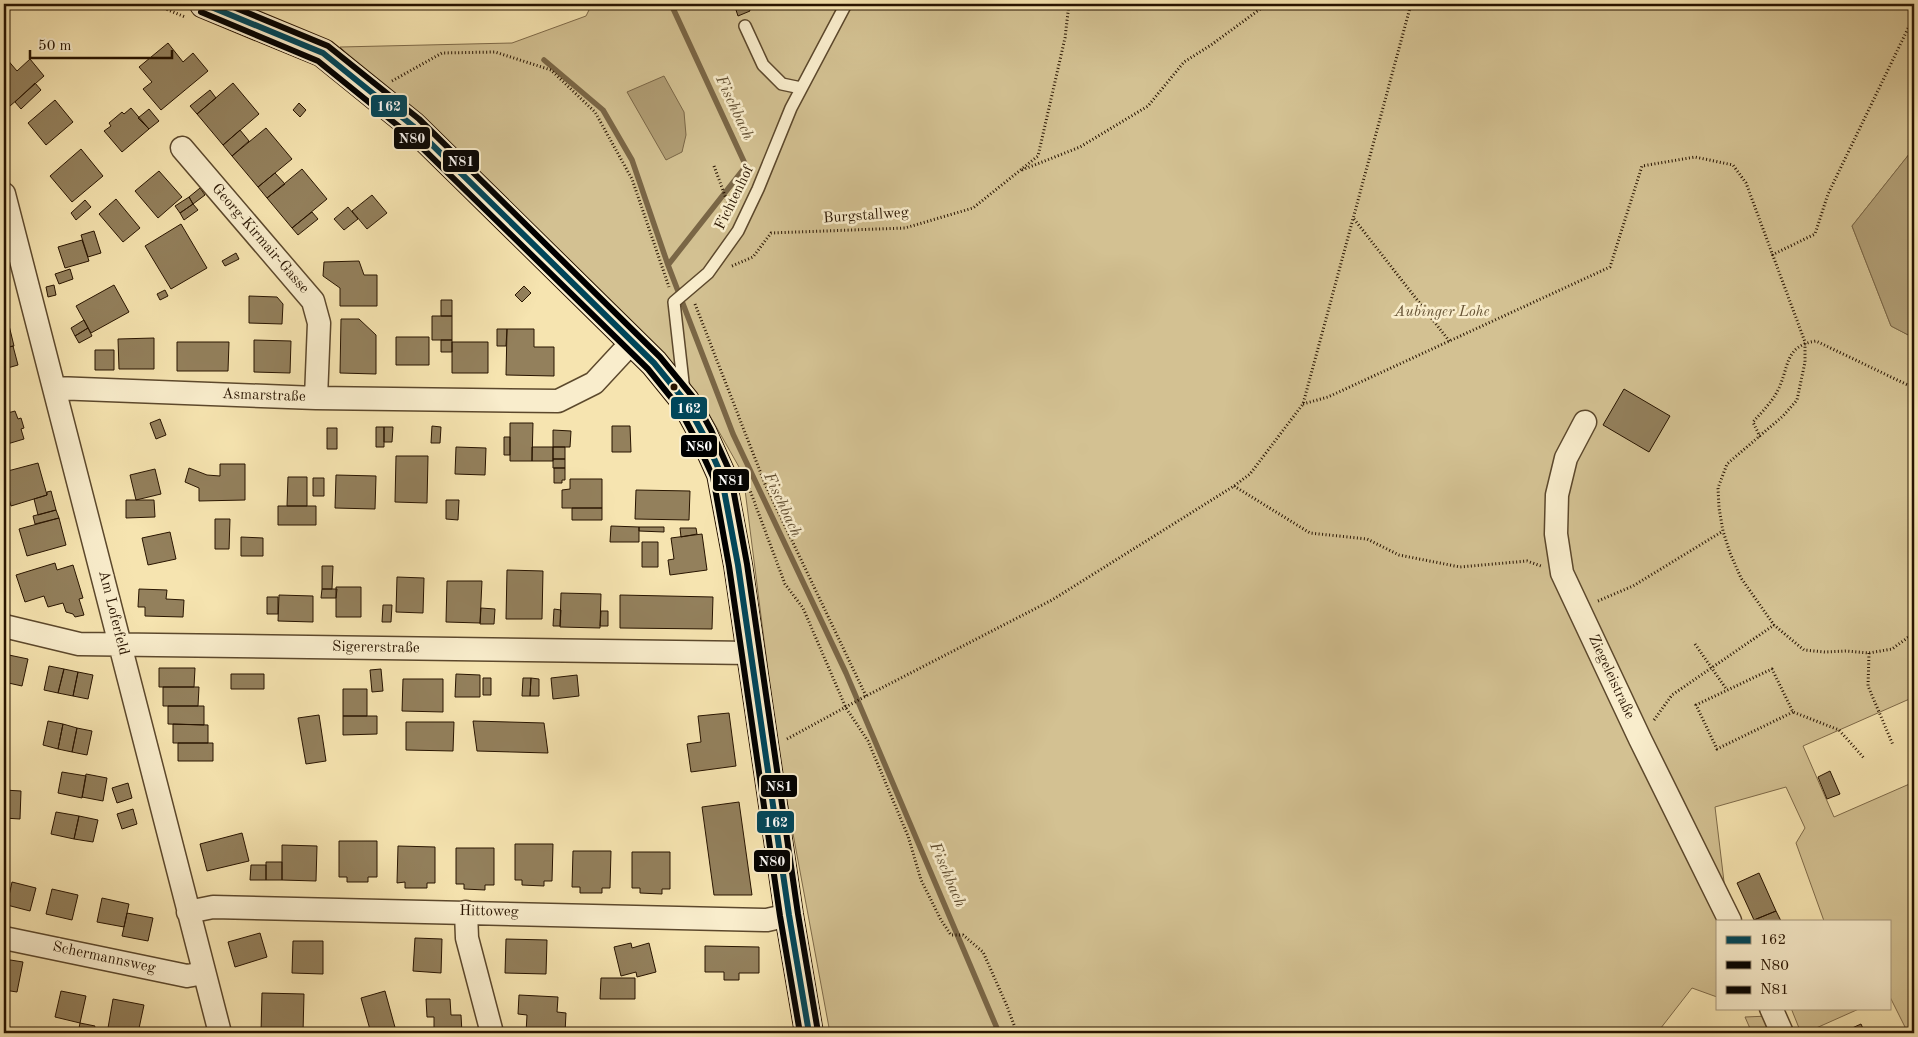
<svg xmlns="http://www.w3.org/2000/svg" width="1918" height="1037" font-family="'Old Standard TT',serif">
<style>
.green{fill:#d3c192;stroke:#7e6a49}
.water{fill:#b09d74;stroke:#7a6646}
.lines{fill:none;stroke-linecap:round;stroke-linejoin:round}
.stream{stroke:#7a6646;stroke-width:5.5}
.building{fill:#93805c;stroke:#281400}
.service-casing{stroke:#5c482c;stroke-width:14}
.minor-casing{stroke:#5c482c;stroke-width:25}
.secondary-casing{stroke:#281400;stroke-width:30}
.path{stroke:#281400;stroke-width:3;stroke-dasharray:1 2.5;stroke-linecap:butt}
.service{stroke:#f9edcc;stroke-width:11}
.minor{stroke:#f9edcc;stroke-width:22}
.secondary{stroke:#f9edcc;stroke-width:28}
.bus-1-casing{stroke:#f9edcc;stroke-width:10}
.bus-2-casing{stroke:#f9edcc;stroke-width:10}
.bus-3-casing{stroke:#f9edcc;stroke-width:10}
.bus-1{stroke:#00465a;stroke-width:6}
.bus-2{stroke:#000;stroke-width:6}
.bus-3{stroke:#000;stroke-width:6}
.bus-dot{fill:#281400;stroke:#f9edcc;stroke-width:2}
.labels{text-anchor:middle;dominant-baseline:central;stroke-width:5;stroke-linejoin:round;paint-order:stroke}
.street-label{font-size:15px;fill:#281400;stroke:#f9edcc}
.park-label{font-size:15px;font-style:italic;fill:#645133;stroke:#f9edcc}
.water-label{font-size:16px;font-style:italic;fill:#5e4b2e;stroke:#f9edcc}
.line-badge{stroke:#f9edcc;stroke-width:2}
.badge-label{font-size:14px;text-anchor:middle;font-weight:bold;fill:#fff}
</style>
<rect width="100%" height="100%" fill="#f6e4b0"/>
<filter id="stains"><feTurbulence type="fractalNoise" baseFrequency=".004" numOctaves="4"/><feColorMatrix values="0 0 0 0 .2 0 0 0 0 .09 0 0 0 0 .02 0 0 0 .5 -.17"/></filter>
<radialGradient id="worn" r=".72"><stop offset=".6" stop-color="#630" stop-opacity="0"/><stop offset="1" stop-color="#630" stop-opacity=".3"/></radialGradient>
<path class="green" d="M592 4H1914V148L1852 226 1891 326 1914 338V697L1803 746 1834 817 1914 782V1033H1908L1889 995V921H1824L1796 843 1805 828 1786 787 1715 807 1725 890 1726 921H1717V997L1692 988 1657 1033H830L779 758 743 474 697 393 340 47 512 43 586 16Z
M1791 1008H1861L1805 1033H1801Z
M1769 1016 1776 1033H1752L1745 1017Z"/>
<path class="water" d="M664 76 684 112 686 135 682 152 666 160 627 92Z
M1914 148V338L1891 326 1852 226Z"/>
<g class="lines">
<path class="stream" d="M671 4 746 166 668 265 733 434 846 673 999 1033
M544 60 603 110 632 160 668 265"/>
</g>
<path class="building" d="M734 4H747L750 11 738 16Z
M168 43 183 62 193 53 208 71 161 110 143 89 152 82 139 67Z
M6 58 17 71 30 59 44 76 10 106 4 99V59Z
M35 83 41 90 21 109 15 102Z
M233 83 259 114 223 145 197 114Z
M210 90 216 98 197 114 190 106Z
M55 100 73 122 46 145 28 123Z
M299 103 306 110 300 117 293 110Z
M131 108 149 129 122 152 104 131 111 126 109 123 122 112 124 114Z
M149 109 159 121 149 129 138 118Z
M266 128 292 159 258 187 232 156Z
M240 130 249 141 232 156 223 145Z
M81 149 103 176 72 202 50 176Z
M302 169 327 199 292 228 267 198Z
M159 171 182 197 158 218 135 191Z
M275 173 285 184 267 198 258 187Z
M200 188 205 195 193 204 189 197Z
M372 195 387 213 367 229 352 211Z
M189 197 193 204 180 213 175 206Z
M116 199 140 228 123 242 99 214Z
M85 200 91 207 76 220 71 213Z
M193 204 198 210 184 220 180 213Z
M348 207 358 219 344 230 334 219Z
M312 212 318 219 298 235 292 228Z
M181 224 207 268 171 289 145 246Z
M94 231 101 253 88 257 81 235Z
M82 240 89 261 65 268 58 247Z
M236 253 239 259 225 266 222 261Z
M359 261 364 275H377V306H340V288L323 276 324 262Z
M70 269 73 279 59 284 55 274Z
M54 285 56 295 48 297 46 287Z
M114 285 129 312 91 333 76 306Z
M524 286 531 293 522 302 515 295Z
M165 290 168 296 160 300 157 294Z
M249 296 277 297 283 304 282 324 249 323Z
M441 300H452V316H441Z
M4 313H6L14 346 4 348Z
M432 316H452V340H432Z
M341 319H359L376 335V374L340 373Z
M84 320 88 328 75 336 71 328Z
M88 328 92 336 79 343 75 336Z
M497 329H507L506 346H497Z
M507 329H534V347H554V376L506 375Z
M396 337H429V365H396Z
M154 338V369H119L118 339Z
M254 340 291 341 290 373 254 372Z
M441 340H452V352H441Z
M177 342H229L228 371H177Z
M452 342H488V373H452Z
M13 346 18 365 4 369V348Z
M95 350H114V370H95Z
M1624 389 1670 416 1649 452 1603 425Z
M15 411 18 419 21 418 24 428 21 429 24 439 4 445V414Z
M160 419 166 435 156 439 150 423Z
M510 423H533L532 461H510Z
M432 426 441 427 440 443H431Z
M612 426H630L631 452H612Z
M376 427H384V447H376Z
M384 427H393L392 442H384Z
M327 428H337V449H327Z
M553 430 571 431 570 447H553Z
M504 437H510V455H504Z
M456 447 486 448 485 475 455 474Z
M532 447H553V461H532Z
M553 447H565V459H553Z
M396 456H428L427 503 395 502Z
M553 459H565V468H553Z
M38 463 47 495 11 506 4 481V472Z
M220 464H245V500L199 501V488L185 482 189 468 207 475 220 476Z
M554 468H565V480H562V483H554Z
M155 469 161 494 136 500 130 475Z
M336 475 376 476 375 509 335 508Z
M288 477H307V506H287Z
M313 478H324V496H313Z
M570 479H602V508H562V490L570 489Z
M636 490 690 491 689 520 635 519Z
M51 491 56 510 38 515 34 499 47 495V492Z
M126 500H154L155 517 126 518Z
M446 500H459L458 520 446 519Z
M278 506H316V525H278Z
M572 508H602V520H572Z
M56 510 59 518 35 524 33 516Z
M59 518 66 545 27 556 19 529Z
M215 519H230L229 549H215Z
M611 526 639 527V542H610Z
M639 527H664V532L639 531Z
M680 528H696L697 534 681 537Z
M170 532 176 559 148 565 142 538Z
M702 534 707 570 670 575 668 560 674 559 671 538Z
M241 537 263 538V556H241Z
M642 542H658V567H642Z
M55 563 57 570 73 565 83 598 79 599 84 615 75 617 73 614 66 612 63 603 48 607 44 596 25 602 16 575Z
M322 566H333L332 589H322Z
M507 570 543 571 542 619H506Z
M397 577 424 578 423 613 396 612Z
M447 581H482L480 623 446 622Z
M336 587H361V617H336Z
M139 589 167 590 166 599 184 600 183 617 145 616V607H138Z
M322 589H337L336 598H321Z
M561 593 601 594 600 628 560 627Z
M279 595 313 596V622L278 621Z
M620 595 713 597 712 629 620 628Z
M267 597H278V614H267Z
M383 605H392L391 622H382Z
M481 608 495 609 494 624H480Z
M554 609 561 610 560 626H553Z
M601 611H608V626H600Z
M4 654 28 659 22 686 4 682Z
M49 666 64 669 58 693 44 690Z
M159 668H195L194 687H159Z
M64 669 78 672 73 696 58 693Z
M381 669 383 691 372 692 370 670Z
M78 672 93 675 88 699 73 696Z
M231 674H264V689H231Z
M456 674 480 675V697H455Z
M577 675 579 696 553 699 551 678Z
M483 678H491V695H483Z
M523 678H531L530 696H522Z
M531 678 539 679V696H530Z
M403 679H443V712L402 711Z
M163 687H199L198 706H163Z
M343 689H367V716H343Z
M168 706H204V725L168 724Z
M729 713 736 766 691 772 687 744 701 742 698 716Z
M319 715 326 761 306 764 298 718Z
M343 716H377V734L343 735Z
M48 721 63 724 58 749 43 745Z
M473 721 544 723 548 753 477 751Z
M406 722H454L453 751 406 750Z
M63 724 77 728 72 752 58 749Z
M173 724 208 725V743H173Z
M77 728 92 731 87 755 72 752Z
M178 743H213V761H178Z
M1830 771 1840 794 1827 799 1818 777Z
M62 772 86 776 82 798 58 793Z
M86 774 107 778 103 801 82 797Z
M128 783 132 798 117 803 112 788Z
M4 790 21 791 20 819 4 818Z
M739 802 752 895H714L702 807Z
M133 809 137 824 122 829 117 814Z
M56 812 79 816 74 839 51 834Z
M79 816 98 820 93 842 74 839Z
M242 833 249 861 207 871 200 844Z
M339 841H377V877H368V882H347V877H339Z
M515 844H553L552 881H544V886L522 885V880H515Z
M282 845 317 846 316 881 282 880Z
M398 846 435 847V883H427V888H405V882L397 883Z
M456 848H494V885H485V890L464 889V884H456Z
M573 851H611L610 888H602V893H580V887H572Z
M632 852H670V889H662V894L640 893V888H632Z
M266 862H282V880H266Z
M251 865H266V880H250Z
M1759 873 1776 911 1754 920 1737 883Z
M12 882 36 888 30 911 7 905Z
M52 889 78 895 72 920 46 914Z
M102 898 129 904 124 927 97 922Z
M1776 911 1781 921 1754 920Z
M127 913 153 918 148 941 122 936Z
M260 933 267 957 235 967 228 942Z
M415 938 442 939 441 973 413 971Z
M506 939 547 940 546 974 505 973Z
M293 941H323V974L292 973Z
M631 943 632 948 649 943 656 972 637 977 636 972 621 976 614 947Z
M705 946 759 947V973H739V980H724V972H705Z
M4 959 23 962 17 992 4 990Z
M601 978H635V999H600Z
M61 991 86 996 80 1023 55 1017Z
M385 991 396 1031 388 1033H371L361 998Z
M262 993 304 994 303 1033H261Z
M519 995 558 997 557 1012 566 1013 565 1033H526L527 1015 518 1014Z
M113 999 144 1005 138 1033 108 1028Z
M426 999H450L451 1015H461L462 1033H434V1017H427Z
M80 1023 95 1026 93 1033H78Z
M1861 1024 1865 1033H1841Z"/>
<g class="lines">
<g class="service-casing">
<path id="service" d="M745 26 763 65 782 84 801 88
M684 391 674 302 708 273 738 231 758 189 791 108 846 4"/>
</g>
<g class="minor-casing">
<path id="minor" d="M182 148 313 301 319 323 316 398
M4 194 220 1033
M55 388 316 398 558 401 594 383 632 342
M1585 422 1566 458 1557 495 1556 534 1562 573 1640 739 1730 921
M4 626 79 644 751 653
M188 912 213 907 767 920 789 915
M466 912 467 938 492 1033
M4 938 187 976 204 973
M1771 1008 1782 1033"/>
</g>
<g class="secondary-casing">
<path id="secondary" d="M204 4 323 53 413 126 654 363 685 401 703 434 721 474 738 565 789 915 809 1033"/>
</g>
<path class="path" d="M154 4 185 17
M392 81 442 53 495 52 551 70 595 112 632 179 669 287
M714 166 731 212
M1022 170 1080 147 1148 106 1184 62 1211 45 1267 4
M1354 219 1450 342
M1772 255 1815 234 1828 194 1914 16
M732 266 753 257 771 233 905 228 973 208 1038 156 1065 38 1069 4
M695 304 765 484 866 696
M1303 404 1328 397 1610 267 1642 166 1695 157 1733 165 1746 183 1805 342V362L1797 400 1783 416 1727 464 1718 488 1719 508 1723 531 1730 553 1741 578 1774 625 1804 650 1825 652 1846 651 1869 653 1892 649 1914 633
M1760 437 1753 422C1761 413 1771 403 1777 392 1790 368 1783 346 1816 341L1914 388
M748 485 785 584 803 608 846 708 868 741 908 836 921 880 941 920 951 935H963L983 952 1007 1006 1017 1033
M1234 486 1310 533 1367 539 1399 555 1460 567 1527 561 1541 566
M1598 601 1633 586 1723 531
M1695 644 1727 690
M1869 653 1868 686 1893 745
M1793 712 1717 749 1696 705 1772 669 1793 712 1839 730 1864 758
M1654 720 1672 695 1774 625
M787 739 866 696 1052 600 1234 486 1250 474 1303 404 1411 4"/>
<use href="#service" class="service"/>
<use href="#minor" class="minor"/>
<use href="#secondary" class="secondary"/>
<g class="bus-1-casing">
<path id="bus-1" d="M204 4 323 53 413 126 654 363 685 401 703 434 721 474 738 565 789 915 809 1033"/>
</g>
<g class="bus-2-casing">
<path id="bus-2" d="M201 12 318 61 407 133 648 369 678 406 695 438 713 477 729 566 780 916 800 1033"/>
</g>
<g class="bus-3-casing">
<path id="bus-3" d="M226 4 328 46 419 119 660 357 693 397 711 430 730 472 747 564 798 914 818 1032"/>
</g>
<use href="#bus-1" class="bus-1"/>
<use href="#bus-2" class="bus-2"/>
<use href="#bus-3" class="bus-3"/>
</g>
<circle class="bus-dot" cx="674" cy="387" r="4.5"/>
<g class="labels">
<g class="street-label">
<text transform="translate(735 198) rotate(-64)">Fichtenhof</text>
<text transform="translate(866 216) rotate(-4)">Burgstallweg</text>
<text transform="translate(260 239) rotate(49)">Georg-Kirmair-Gasse</text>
<text transform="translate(264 396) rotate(2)">Asmarstraße</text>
<text transform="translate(113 613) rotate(76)">Am Loferfeld</text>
<text transform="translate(376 648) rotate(1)">Sigererstraße</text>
<text transform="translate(1611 677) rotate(65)">Ziegeleistraße</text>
<text transform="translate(489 912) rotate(1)">Hittoweg</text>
<text transform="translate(104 958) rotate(12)">Schermannsweg</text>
</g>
<g class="park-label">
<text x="1442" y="312">Aubinger Lohe</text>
</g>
<g class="water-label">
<text transform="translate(734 108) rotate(65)">Fischbach</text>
<text transform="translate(782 505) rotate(65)">Fischbach</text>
<text transform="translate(947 875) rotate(67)">Fischbach</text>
</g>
</g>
<g class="line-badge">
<rect x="370" y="94" width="38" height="24" rx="5" fill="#00465a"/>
<rect x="393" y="126" width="38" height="24" rx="5" fill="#000"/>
<rect x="442" y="149" width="38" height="24" rx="5" fill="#000"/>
<rect x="670" y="396" width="38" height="24" rx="5" fill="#00465a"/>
<rect x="680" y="434" width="38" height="24" rx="5" fill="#000"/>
<rect x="712" y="468" width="38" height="24" rx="5" fill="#000"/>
<rect x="760" y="774" width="38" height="24" rx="5" fill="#000"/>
<rect x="756" y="810" width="39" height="24" rx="5" fill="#00465a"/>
<rect x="753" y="849" width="38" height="24" rx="5" fill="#000"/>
</g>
<g class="badge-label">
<text x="389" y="111">162</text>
<text x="412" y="143">N80</text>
<text x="461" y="166">N81</text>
<text x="689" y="413">162</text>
<text x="699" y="451">N80</text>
<text x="731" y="485">N81</text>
<text x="779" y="791">N81</text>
<text x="776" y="827">162</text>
<text x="772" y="866">N80</text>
</g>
<rect width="1918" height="1037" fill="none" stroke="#f6e4b0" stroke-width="20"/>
<rect x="5" y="5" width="1908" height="1027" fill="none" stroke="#281400" stroke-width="2.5"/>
<rect x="10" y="10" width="1898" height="1017" fill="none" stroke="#281400"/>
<rect x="1716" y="920" width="175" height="90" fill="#f9edcc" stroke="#a5967a"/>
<rect x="1726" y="936" width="25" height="8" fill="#00465a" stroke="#a5967a"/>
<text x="1760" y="944" font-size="15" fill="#281400">162</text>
<rect x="1726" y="961" width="25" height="8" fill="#000000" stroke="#a5967a"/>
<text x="1760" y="970" font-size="15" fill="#281400">N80</text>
<rect x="1726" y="986" width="25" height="8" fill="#000000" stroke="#a5967a"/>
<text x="1760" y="994" font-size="15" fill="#281400">N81</text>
<path d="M30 50v8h142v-8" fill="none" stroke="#281400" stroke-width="2.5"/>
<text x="38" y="50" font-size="15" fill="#281400" stroke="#f9edcc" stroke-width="4" paint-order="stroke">50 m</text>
<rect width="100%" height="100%" filter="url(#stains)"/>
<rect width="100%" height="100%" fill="url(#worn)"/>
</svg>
